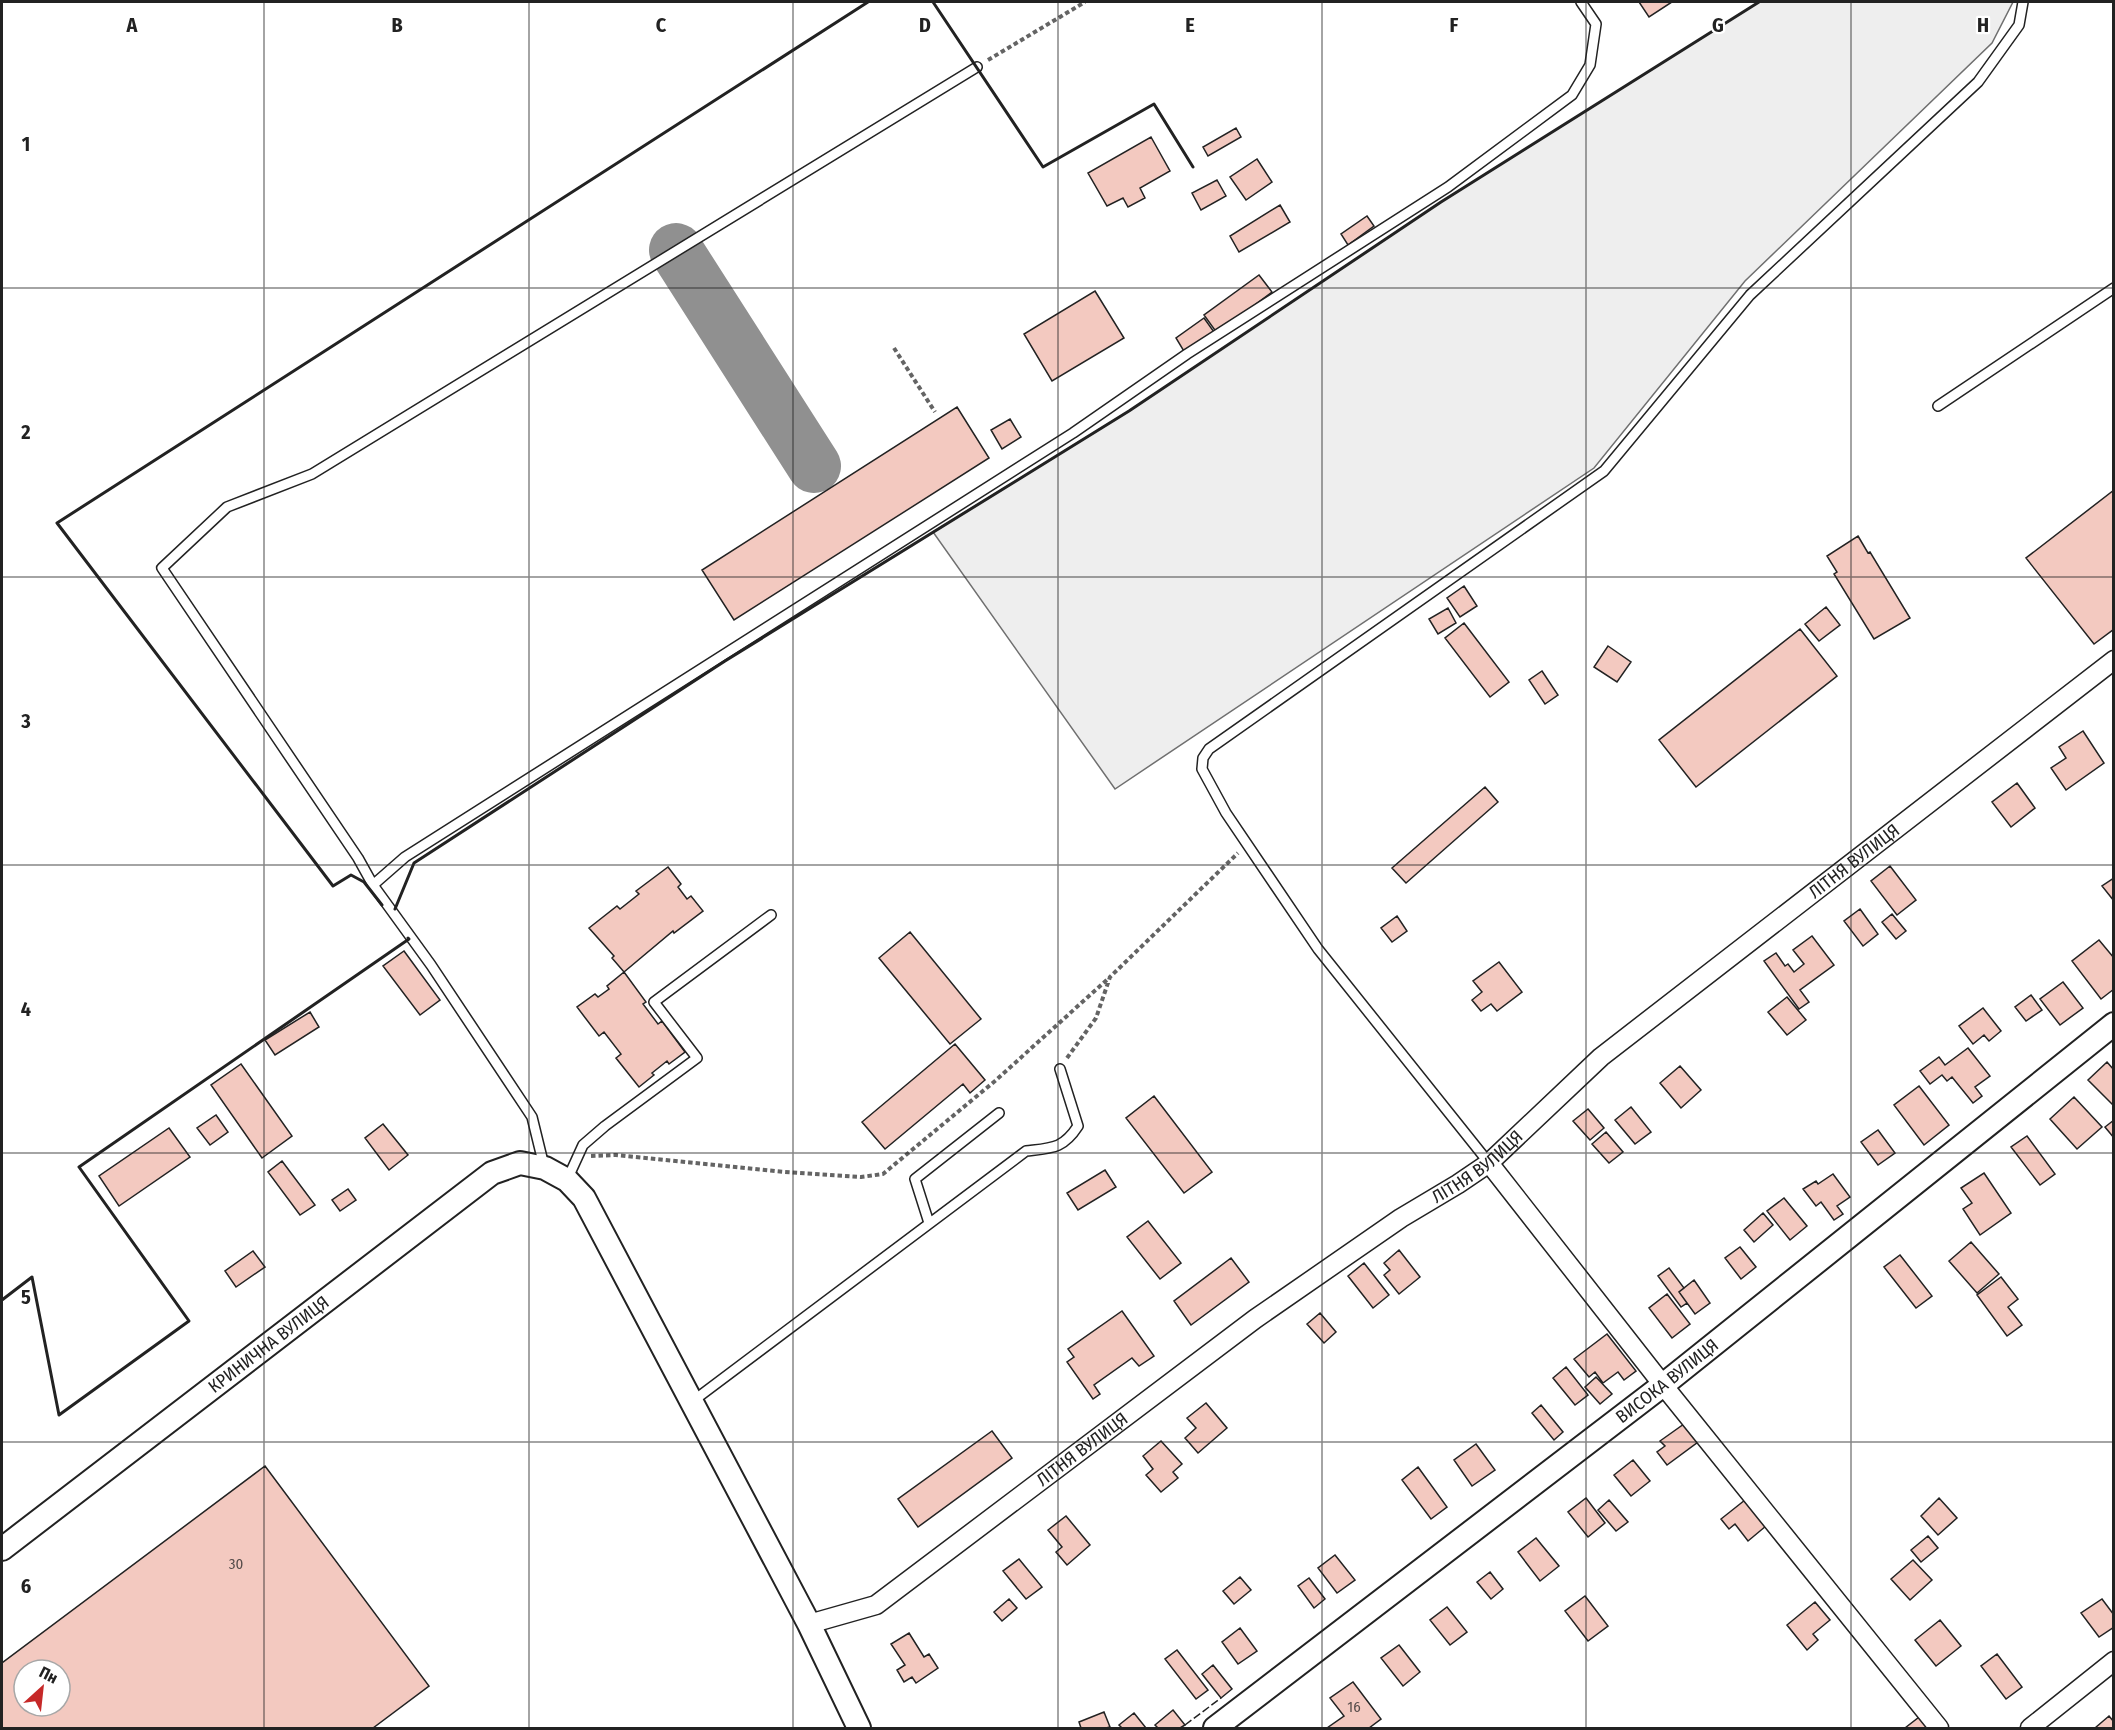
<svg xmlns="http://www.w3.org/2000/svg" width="2115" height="1730" font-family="'Fira Sans Condensed',sans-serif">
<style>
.green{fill:#eee;stroke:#6f6f6f;stroke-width:1.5}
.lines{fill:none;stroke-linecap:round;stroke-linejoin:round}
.taxiway{stroke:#909090;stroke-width:54}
.building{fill:#f3c9c0;stroke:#222;stroke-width:1.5;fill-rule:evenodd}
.service-casing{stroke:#222;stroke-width:12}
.minor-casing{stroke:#222;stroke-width:21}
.tertiary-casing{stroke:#222;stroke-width:26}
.path{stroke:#646464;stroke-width:4;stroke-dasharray:4.5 3;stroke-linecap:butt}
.service{stroke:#fff;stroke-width:9}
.minor{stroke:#fff;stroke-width:18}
.tertiary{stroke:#fff;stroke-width:22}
.fence{stroke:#222;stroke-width:1.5;stroke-dasharray:8 3;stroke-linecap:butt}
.wall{stroke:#222;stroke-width:3}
.grid{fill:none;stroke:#222;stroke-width:1.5;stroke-opacity:0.55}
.labels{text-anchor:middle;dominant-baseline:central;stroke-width:4.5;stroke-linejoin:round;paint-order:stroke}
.number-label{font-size:15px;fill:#564c4a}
.street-label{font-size:18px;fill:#222;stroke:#fff}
.grid-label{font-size:20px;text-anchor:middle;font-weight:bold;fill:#222;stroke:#fff;stroke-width:4.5;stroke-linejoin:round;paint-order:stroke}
</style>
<rect width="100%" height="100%" fill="#fff"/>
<path class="green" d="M1759 2H2013L1992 43 1745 281 1594 468 1115 789 933 532 1129 411 1441 202Z"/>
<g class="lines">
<path class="taxiway" d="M676 250 814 466"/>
</g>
<path class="building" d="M1639 2H1672L1649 17Z
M1236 128 1241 137 1208 156 1203 147Z
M1151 137 1170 171 1140 188 1145 198 1128 207 1123 198 1107 206 1088 173Z
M1257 159 1272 182 1246 200 1230 177Z
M1217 180 1226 196 1201 210 1192 193Z
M1280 205 1290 222 1239 252 1230 236Z
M1367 216 1374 226 1348 245 1341 234Z
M1259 275 1272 292 1217 333 1204 315Z
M1095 291 1124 338 1052 381 1024 334Z
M1204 318 1214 332 1185 353 1176 338Z
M957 407 989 458 734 620 702 570Z
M1010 419 1021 437 1002 449 991 430Z
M2114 490V629L2094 644 2026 558Z
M1858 536 1868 553 1870 552 1910 618 1874 639 1834 574 1837 572 1827 556Z
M1464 586 1477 606 1460 617 1447 598Z
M1826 607 1840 625 1819 641 1805 624Z
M1448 608 1456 623 1438 634 1429 619Z
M1464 623 1509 682 1490 697 1445 638Z
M1800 629 1837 676 1696 787 1659 740Z
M1608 646 1631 662 1617 682 1594 667Z
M1542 671 1558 695 1545 704 1529 680Z
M2083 731 2104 763 2066 790 2051 768 2066 758 2059 747Z
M2017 783 2035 808 2011 827 1992 802Z
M1485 787 1498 802 1406 883 1392 868Z
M1890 866 1916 900 1897 915 1871 881Z
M668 867 681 884 678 887 687 899 691 896 703 911 674 933 673 931 624 972 612 958 614 956 589 928 617 906 620 909 639 894 636 891Z
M2114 878V901L2102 886Z
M1860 909 1878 934 1863 946 1844 921Z
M1892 914 1906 931 1896 939 1882 922Z
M1397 916 1407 931 1392 942 1381 928Z
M910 932 981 1019 950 1044 879 958Z
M1812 936 1834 965 1800 990 1809 1002 1799 1009 1764 961 1776 953 1785 966 1788 964 1794 972 1804 964 1793 950Z
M2099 940 2114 958V989L2101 999 2072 961Z
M404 951 440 1000 420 1015 383 966Z
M1499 962 1522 992 1497 1011 1491 1004 1481 1011 1472 1000 1482 992 1473 981Z
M624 972 646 1002 643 1004 658 1024 662 1021 685 1052 669 1064 667 1061 652 1073 654 1075 639 1087 616 1058 621 1054 604 1032 599 1036 577 1007 595 994 598 997 609 989 607 986Z
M2063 982 2083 1008 2060 1025 2040 999Z
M2031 995 2042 1010 2026 1021 2015 1007Z
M1787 997 1806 1020 1787 1035 1768 1012Z
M1983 1008 2001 1031 1989 1041 1984 1035 1973 1044 1959 1026Z
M310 1012 319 1027 275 1055 265 1040Z
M955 1044 985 1080 970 1093 963 1084 885 1149 862 1122Z
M1968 1048 1990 1076 1975 1087 1982 1096 1973 1103 1952 1077 1947 1081 1942 1075 1930 1084 1920 1071 1939 1057 1945 1065Z
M2107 1062 2114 1070V1106L2088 1080Z
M241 1064 292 1136 262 1158 211 1085Z
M1680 1066 1701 1090 1681 1108 1660 1083Z
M1919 1086 1949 1125 1924 1145 1894 1105Z
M1154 1096 1212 1172 1184 1193 1126 1118Z
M2074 1097 2102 1127 2077 1149 2050 1119Z
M1631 1107 1651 1132 1635 1144 1615 1120Z
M1588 1109 1604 1128 1590 1140 1573 1121Z
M216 1115 228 1132 210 1145 197 1128Z
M2114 1120V1138L2105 1127Z
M383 1124 408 1155 389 1170 365 1138Z
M169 1128 190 1157 119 1206 99 1176Z
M1878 1130 1895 1153 1878 1165 1861 1142Z
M1606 1132 1623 1152 1609 1163 1592 1144Z
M2027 1136 2055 1174 2040 1185 2011 1147Z
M282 1161 315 1205 300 1215 268 1172Z
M1105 1170 1116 1187 1078 1210 1067 1193Z
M1984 1173 2011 1213 1980 1235 1963 1209 1972 1203 1961 1188Z
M1833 1174 1850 1197 1837 1206 1843 1214 1834 1220 1821 1202 1816 1206 1803 1189 1816 1181 1818 1184Z
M348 1189 356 1200 340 1211 332 1200Z
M1784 1198 1807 1226 1790 1240 1767 1211Z
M1763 1213 1773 1225 1754 1242 1744 1230Z
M1148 1221 1181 1263 1160 1279 1127 1237Z
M1971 1242 1999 1274 1977 1293 1949 1261Z
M1740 1247 1756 1267 1741 1279 1725 1258Z
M1399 1250 1420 1277 1399 1294 1384 1275 1390 1270 1384 1263Z
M253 1251 265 1267 236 1287 225 1271Z
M1900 1255 1932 1296 1916 1308 1884 1267Z
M1231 1258 1249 1282 1191 1325 1174 1301Z
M1364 1263 1389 1295 1373 1308 1348 1276Z
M1669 1268 1684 1288 1679 1292 1687 1303 1681 1307 1658 1276Z
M2001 1277 2018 1299 2008 1307 2022 1325 2007 1336 1977 1295Z
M1694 1280 1710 1303 1695 1314 1679 1292Z
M1667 1294 1690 1324 1672 1338 1649 1308Z
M1122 1311 1154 1356 1139 1366 1132 1358 1094 1385 1100 1394 1093 1399 1067 1362 1074 1357 1068 1349Z
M1320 1313 1336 1332 1324 1343 1307 1324Z
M1607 1334 1636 1371 1624 1380 1618 1372 1603 1383 1595 1372 1589 1377 1574 1359Z
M1566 1367 1588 1395 1575 1405 1553 1378Z
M1596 1377 1612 1394 1600 1404 1585 1387Z
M1206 1403 1227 1428 1198 1453 1185 1438 1196 1428 1187 1418Z
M1541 1405 1563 1432 1554 1440 1532 1413Z
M1684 1424 1698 1442 1667 1465 1657 1452 1665 1446 1660 1441Z
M992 1431 1012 1458 918 1527 898 1499Z
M1161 1441 1182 1464 1173 1472 1178 1478 1161 1492 1146 1475 1153 1469 1143 1456Z
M1476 1444 1495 1470 1472 1486 1454 1460Z
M1633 1460 1650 1481 1631 1496 1614 1475Z
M265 1466 429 1686 373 1728H2V1663ZM24 1670H60V1706H24Z
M1418 1467 1447 1507 1431 1519 1402 1480Z
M1586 1498 1605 1523 1588 1537 1568 1512Z
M1939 1498 1957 1518 1938 1535 1921 1516Z
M1609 1500 1628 1522 1616 1531 1598 1510Z
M1745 1500 1766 1526 1748 1541 1735 1524 1729 1529 1721 1519Z
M1066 1516 1090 1545 1067 1565 1056 1552 1062 1547 1048 1530Z
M1928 1536 1938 1548 1921 1562 1911 1550Z
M1536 1538 1559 1566 1540 1581 1518 1552Z
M1335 1555 1355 1580 1337 1593 1318 1568Z
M1019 1559 1042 1587 1026 1599 1003 1571Z
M1913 1560 1932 1580 1910 1600 1891 1579Z
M1490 1572 1503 1589 1491 1599 1477 1582Z
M1240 1577 1251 1590 1234 1604 1223 1591Z
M1309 1578 1325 1599 1314 1608 1298 1586Z
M1585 1596 1608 1626 1588 1641 1565 1611Z
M1009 1599 1017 1608 1002 1621 994 1612Z
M2102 1599 2114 1615V1627L2099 1637 2081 1613Z
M1815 1602 1830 1620 1813 1634 1818 1640 1807 1650 1787 1625Z
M1447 1607 1467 1632 1450 1645 1430 1620Z
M1940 1620 1961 1646 1936 1666 1915 1640Z
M1240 1628 1257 1651 1238 1664 1222 1642Z
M909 1633 924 1657 929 1654 938 1668 916 1683 912 1677 904 1682 897 1670 905 1665 891 1644Z
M1399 1645 1420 1672 1403 1686 1381 1658Z
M1177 1650 1208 1690 1196 1699 1165 1659Z
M1997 1654 2022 1687 2006 1699 1981 1666Z
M1213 1665 1232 1689 1221 1698 1202 1674Z
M1353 1682 1381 1719 1369 1728H1327L1344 1716 1330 1698Z
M1173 1710 1185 1725 1180 1728H1158L1155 1725Z
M1104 1712 1110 1727 1106 1728H1081L1079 1722Z
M1134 1713 1146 1728H1122L1119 1725Z
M1923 1714 1935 1728H1905Z
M2109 1716 2114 1722V1728H2095Z"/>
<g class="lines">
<g class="service-casing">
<path id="service" d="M1938 406 2114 288
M373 885 405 857 1073 433 1187 354 1448 187 1572 95 1590 65 1596 24 1581 2
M1489 1163 1318 949 1226 813 1202 769 1203 758 1209 749 1604 471 1750 295 1978 82 2019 25 2023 2
M544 1166 532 1117 431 965 373 885 358 858 162 568 227 507 312 474 977 67
M567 1180 583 1145 605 1126 697 1058 654 1002 771 915
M929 1223 915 1179 999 1113
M693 1401 1026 1151C1052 1148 1063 1149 1078 1126L1060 1069"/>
</g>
<g class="minor-casing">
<g id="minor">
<path d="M1489 1163 1663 1385 1939 1728"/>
<path id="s1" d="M809 1624 876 1605 1255 1319 1401 1218 1458 1184 1489 1163 1601 1057 2114 660"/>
<path d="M2030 1728 2114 1661"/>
</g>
</g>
<g class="tertiary-casing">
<g id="tertiary">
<path id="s2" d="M2 1549 492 1173 520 1163 545 1168 567 1180 584 1198 809 1624 859 1728"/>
<path id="s3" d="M1215 1728 1663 1385 2114 1024"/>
</g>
</g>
<path class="path" d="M988 60 1085 2
M894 348 935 412
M1067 1058 1096 1018 1110 977 1238 853
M591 1156 616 1155 785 1172 861 1177 883 1174 995 1081 1110 977"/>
<use href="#service" class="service"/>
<use href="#minor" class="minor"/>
<use href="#tertiary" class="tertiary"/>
<path class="fence" d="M1185 1725 1221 1698"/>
<path class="wall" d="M933 2 1043 167 1154 104 1193 167
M382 905 364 882 351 875 333 886 57 523 868 2
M395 909 414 863 725 661 1129 411 1441 202 1759 2
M2 1300 32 1277 59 1415 189 1321 79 1167 409 939 408 938"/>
</g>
<path class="grid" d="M264 2V1728M529 2V1728M793 2V1728M1058 2V1728M1322 2V1728M1586 2V1728M1851 2V1728M2 288H2114M2 577H2114M2 865H2114M2 1153H2114M2 1442H2114"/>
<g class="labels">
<g class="number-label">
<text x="236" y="1564">30</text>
<text x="1354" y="1707">16</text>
</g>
<g class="street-label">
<text stroke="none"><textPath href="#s1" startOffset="1300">ЛІТНЯ ВУЛИЦЯ</textPath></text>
<text stroke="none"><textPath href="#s1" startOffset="814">ЛІТНЯ ВУЛИЦЯ</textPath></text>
<text stroke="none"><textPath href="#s2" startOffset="336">КРИНИЧНА ВУЛИЦЯ</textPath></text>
<text stroke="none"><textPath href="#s3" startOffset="570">ВИСОКА ВУЛИЦЯ</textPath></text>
<text stroke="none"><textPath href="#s1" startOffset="328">ЛІТНЯ ВУЛИЦЯ</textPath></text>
</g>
</g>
<g class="grid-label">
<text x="132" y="32">A</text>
<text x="397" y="32">B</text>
<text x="661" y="32">C</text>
<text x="925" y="32">D</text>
<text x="1190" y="32">E</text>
<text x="1454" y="32">F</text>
<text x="1718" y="32">G</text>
<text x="1983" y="32">H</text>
<text x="26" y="151">1</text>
<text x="26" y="439">2</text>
<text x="26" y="728">3</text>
<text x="26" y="1016">4</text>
<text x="26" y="1304">5</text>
<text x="26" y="1593">6</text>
</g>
<rect width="2115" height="1730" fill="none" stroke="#222222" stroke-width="6"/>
<g transform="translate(42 1688) rotate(27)"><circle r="28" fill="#ffffff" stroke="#a7a7a7" stroke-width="1.5"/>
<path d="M0-4.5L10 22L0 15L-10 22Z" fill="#c62828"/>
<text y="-9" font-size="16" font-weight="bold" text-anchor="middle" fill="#222222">Пн</text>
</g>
</svg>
